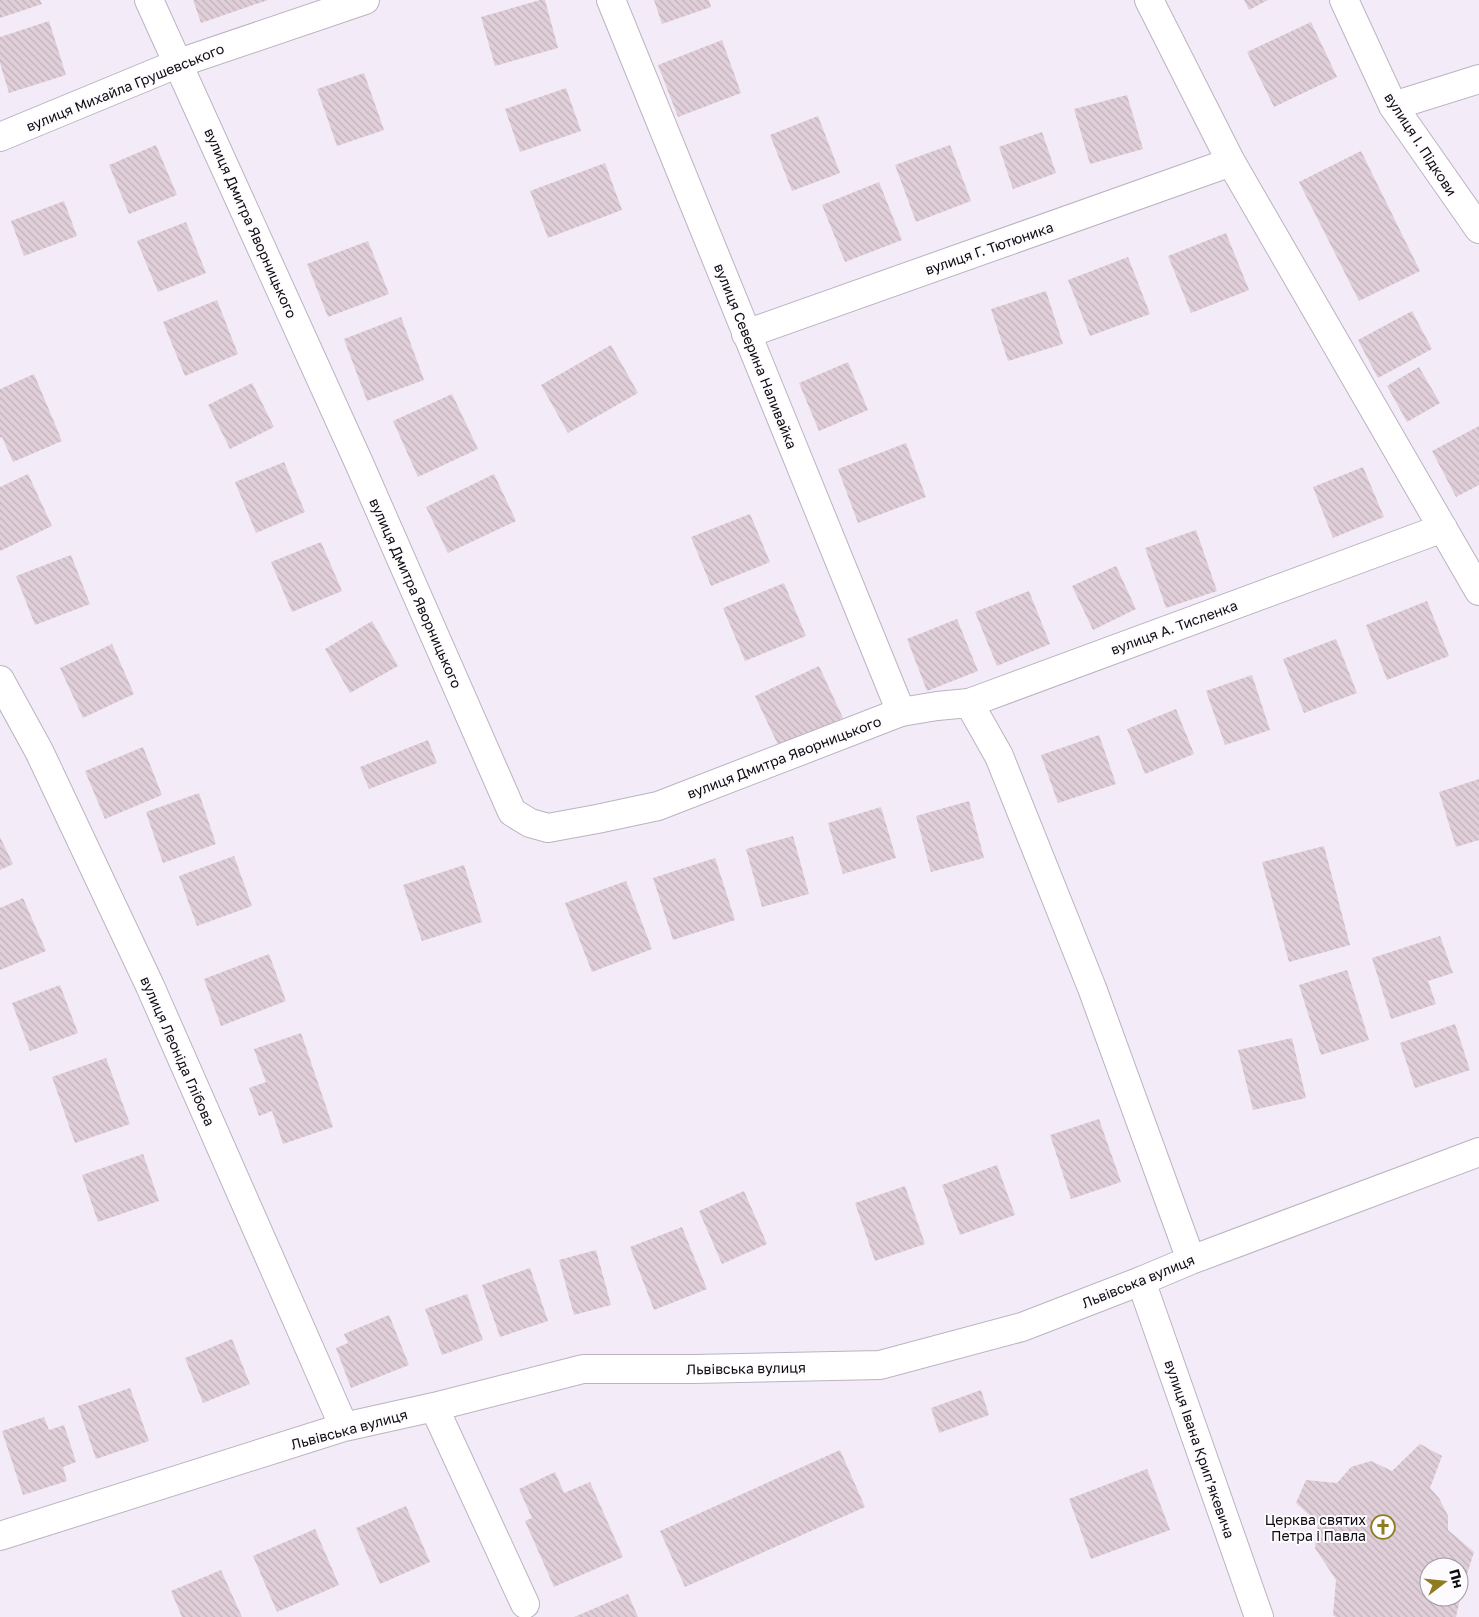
<svg xmlns="http://www.w3.org/2000/svg" width="1479" height="1617" font-family="'Golos Text',sans-serif">
<style>
.building{fill:url(#building-back-hatch);fill-rule:evenodd}
.lines{fill:none;stroke-linecap:round;stroke-linejoin:round}
.street-casing{stroke:#bbb3c1;stroke-width:30}
.secondary-casing{stroke:#bbb3c1;stroke-width:30}
.street{stroke:#fff;stroke-width:28}
.secondary{stroke:#fff;stroke-width:28}
.labels{text-anchor:middle;dominant-baseline:central;stroke-width:4;stroke-linejoin:round;paint-order:stroke}
.street-label{font-size:14px;fill:#0f0c11;stroke:#fdfbfe}
.poi-label{font-size:14px;fill:#0f0c11;stroke:#fdfbfe;text-anchor:end}
</style>
<defs>
<pattern id="building-back-hatch" width="6" height="6" patternUnits="userSpaceOnUse" patternTransform="scale(1.25)"><rect width="6" height="6" fill="#e0cfd9"/><path d="M-1 5l2 2M0 0l6 6M5-1l2 2" fill="none" stroke="#bfb1b9"/></pattern>
</defs>
<rect width="100%" height="100%" fill="#f4ebf9"/>
<path class="building" d="M0 0H40L42 4 0 18Z
M193 0H268L201 23Z
M540 0H545L558 48 495 66 481 17Z
M654 0H709L711 7 662 24Z
M1244 0H1268L1249 10Z
M49 21 66 75 9 93 0 63V37Z
M1311 22 1337 77 1274 107 1247 52Z
M722 40 741 93 678 117 658 65Z
M364 73 384 130 337 146 317 89Z
M566 88 581 131 520 152 505 109Z
M1127 95 1143 149 1090 164 1074 109Z
M818 116 840 173 792 191 770 135Z
M1042 132 1056 173 1013 189 999 147Z
M156 145 177 195 129 214 109 165Z
M950 145 971 201 916 222 895 165Z
M1361 151 1420 271 1359 301 1299 182Z
M605 163 622 210 548 238 530 191Z
M879 182 902 240 845 262 822 205Z
M64 201 77 236 24 256 11 221Z
M186 222 206 273 158 292 137 241Z
M1226 233 1249 290 1191 313 1168 256Z
M368 241 389 294 328 317 307 264Z
M1128 257 1150 314 1090 336 1068 280Z
M1046 291 1063 344 1008 361 991 309Z
M217 300 238 354 185 376 163 322Z
M1412 311 1432 349 1378 378 1358 340Z
M401 317 424 380 367 401 344 339Z
M611 345 638 393 568 433 541 385Z
M848 362 868 410 819 431 799 383Z
M1419 367 1440 403 1407 422 1387 386Z
M34 374 62 441 13 462 2 437 0 438V389Z
M252 383 274 427 230 449 208 405Z
M452 394 478 449 418 477 393 421Z
M1479 426V485L1456 497 1432 451Z
M906 443 926 497 858 523 838 469Z
M284 462 305 512 256 533 235 482Z
M1363 467 1384 517 1333 538 1313 487Z
M28 474 52 526 0 551V487Z
M494 474 516 521 448 553 426 507Z
M750 514 770 562 711 586 691 537Z
M1196 530 1217 591 1166 608 1145 548Z
M321 542 342 591 292 612 271 562Z
M71 555 90 604 35 625 16 576Z
M1116 566 1136 609 1093 630 1072 586Z
M784 583 806 636 745 661 723 608Z
M1029 591 1050 644 997 666 975 612Z
M1427 601 1449 656 1387 680 1366 625Z
M957 619 978 671 927 691 907 639Z
M372 621 398 666 350 693 325 649Z
M1336 639 1357 693 1304 713 1283 659Z
M112 644 134 694 83 718 60 668Z
M819 666 843 718 779 747 755 696Z
M1252 675 1270 730 1225 745 1206 691Z
M1176 709 1194 754 1145 774 1127 729Z
M1099 735 1116 784 1058 803 1041 755Z
M428 740 437 763 369 789 360 767Z
M143 747 162 795 105 819 85 771Z
M1479 779V840L1456 847 1439 792Z
M199 793 216 844 163 863 146 812Z
M969 801 984 858 931 872 916 816Z
M881 807 896 858 843 874 828 823Z
M793 836 809 894 762 907 746 849Z
M0 837 13 864 0 870Z
M1324 846 1350 945 1289 962 1262 862Z
M234 856 252 906 197 926 179 876Z
M715 858 735 920 673 940 653 878Z
M464 865 482 922 422 941 403 885Z
M626 881 652 949 592 972 565 903Z
M23 898 46 951 0 970V908Z
M1440 936 1453 973 1428 981 1436 1004 1391 1019 1372 958Z
M269 954 286 1001 221 1026 204 979Z
M1347 970 1369 1040 1321 1055 1299 985Z
M60 985 78 1033 30 1051 12 1003Z
M1455 1024 1470 1070 1415 1088 1400 1043Z
M301 1033 333 1127 283 1144 272 1111 259 1116 249 1088 266 1082 254 1049Z
M1292 1038 1306 1098 1253 1110 1238 1050Z
M106 1058 130 1124 75 1143 52 1077Z
M1099 1119 1121 1182 1071 1199 1050 1135Z
M143 1154 159 1201 98 1222 82 1175Z
M997 1165 1015 1215 960 1235 942 1185Z
M905 1186 925 1244 875 1261 855 1203Z
M744 1191 767 1244 722 1264 699 1211Z
M682 1227 707 1289 654 1310 630 1247Z
M596 1250 611 1305 574 1315 559 1260Z
M530 1268 548 1321 500 1337 482 1285Z
M467 1294 483 1340 442 1355 425 1309Z
M389 1315 409 1365 351 1388 336 1348 348 1343 344 1334Z
M232 1339 250 1384 203 1403 185 1358Z
M130 1388 149 1441 96 1459 78 1406Z
M981 1390 989 1415 939 1433 931 1408Z
M44 1417 49 1430 64 1425 76 1462 63 1467 67 1481 23 1495 2 1431Z
M1420 1444 1442 1456 1430 1488 1439 1498 1448 1516V1530L1474 1552 1462 1590 1456 1617H1336L1333 1615 1336 1580 1315 1548 1318 1523 1296 1503 1306 1480 1337 1483 1351 1467 1371 1461 1392 1471ZM1429 1567H1459V1597H1429Z
M840 1450 865 1507 685 1587 660 1531Z
M1147 1469 1170 1530 1091 1559 1069 1499Z
M555 1472 564 1493 590 1482 623 1557 554 1587 525 1521 532 1518 519 1489Z
M406 1506 430 1562 380 1584 356 1528Z
M315 1529 339 1585 277 1612 253 1556Z
M221 1570 242 1617H182L171 1591Z
M628 1594 638 1617H574Z"/>
<g class="lines">
<g class="street-casing">
<path id="street" d="M611 0 901 712
M1149 0 1231 162 1479 591
M1344 0 1393 106 1479 229
M1393 106 1479 79
M0 137 179 63 365 0
M746 334 1231 162
M0 680 39 751 150 986 344 1427
M969 703 1443 528
M434 1407 525 1604
M0 1536 344 1427 434 1407 583 1369H694L880 1365 1022 1327 1141 1281"/>
</g>
<g class="secondary-casing">
<path id="secondary" d="M149 0 359 463 512 812 530 823 548 828 597 819 658 806 901 712 937 706 969 703 999 756 1092 988 1191 1260
M1259 1617 1141 1281 1191 1260 1479 1152"/>
</g>
<use href="#street" class="street"/>
<use href="#secondary" class="secondary"/>
</g>
<defs>
<g id="church-ring" transform="scale(1.25)"><circle r="9.5" fill="#fdfbfe" stroke="#8e7c22" stroke-width="1.5"/><path d="M-1.2-6h2.4v3.5h3.3v2.4h-3.3V6h-2.4V-.1h-3.3v-2.4h3.3Z" fill="#8e7c22"/></g>
</defs>
<g fill-rule="evenodd">
<use href="#church-ring" x="1383" y="1527"/>
</g>
<g class="labels">
<g class="street-label">
<text transform="translate(125 87) rotate(-22)">вулиця Михайла Грушевського</text>
<text transform="translate(1421 144) rotate(57)">вулиця І. Підкови</text>
<text transform="translate(251 223) rotate(66)">вулиця Дмитра Яворницького</text>
<text transform="translate(989 248) rotate(-19)">вулиця Г. Тютюника</text>
<text transform="translate(756 356) rotate(68)">вулиця Северина Наливайка</text>
<text transform="translate(416 593) rotate(66)">вулиця Дмитра Яворницького</text>
<text transform="translate(1174 627) rotate(-20)">вулиця А. Тисленка</text>
<text transform="translate(784 757) rotate(-21)">вулиця Дмитра Яворницького</text>
<text transform="translate(178 1051) rotate(66)">вулиця Леоніда Глібова</text>
<text transform="translate(1138 1281) rotate(-22)">Львівська вулиця</text>
<text transform="translate(746 1368) rotate(-1)">Львівська вулиця</text>
<text transform="translate(349 1429) rotate(-15)">Львівська вулиця</text>
<text transform="translate(1200 1449) rotate(71)">вулиця Івана Крипʼякевича</text>
</g>
<g class="poi-label">
<text x="1366" y="1519">Церква святих<tspan x="1366" dy="16">Петра і Павла</tspan></text>
</g>
</g>
<g transform="translate(1444 1582) rotate(74)"><circle r="24" fill="#fdfbfe" stroke="#9e9b9f"/>
<path d="M0-4L9 19L0 12L-9 19Z" fill="#8e7c22"/>
<text y="-8" font-size="14" font-weight="bold" text-anchor="middle" fill="#0f0c11">Пн</text>
</g>
</svg>
